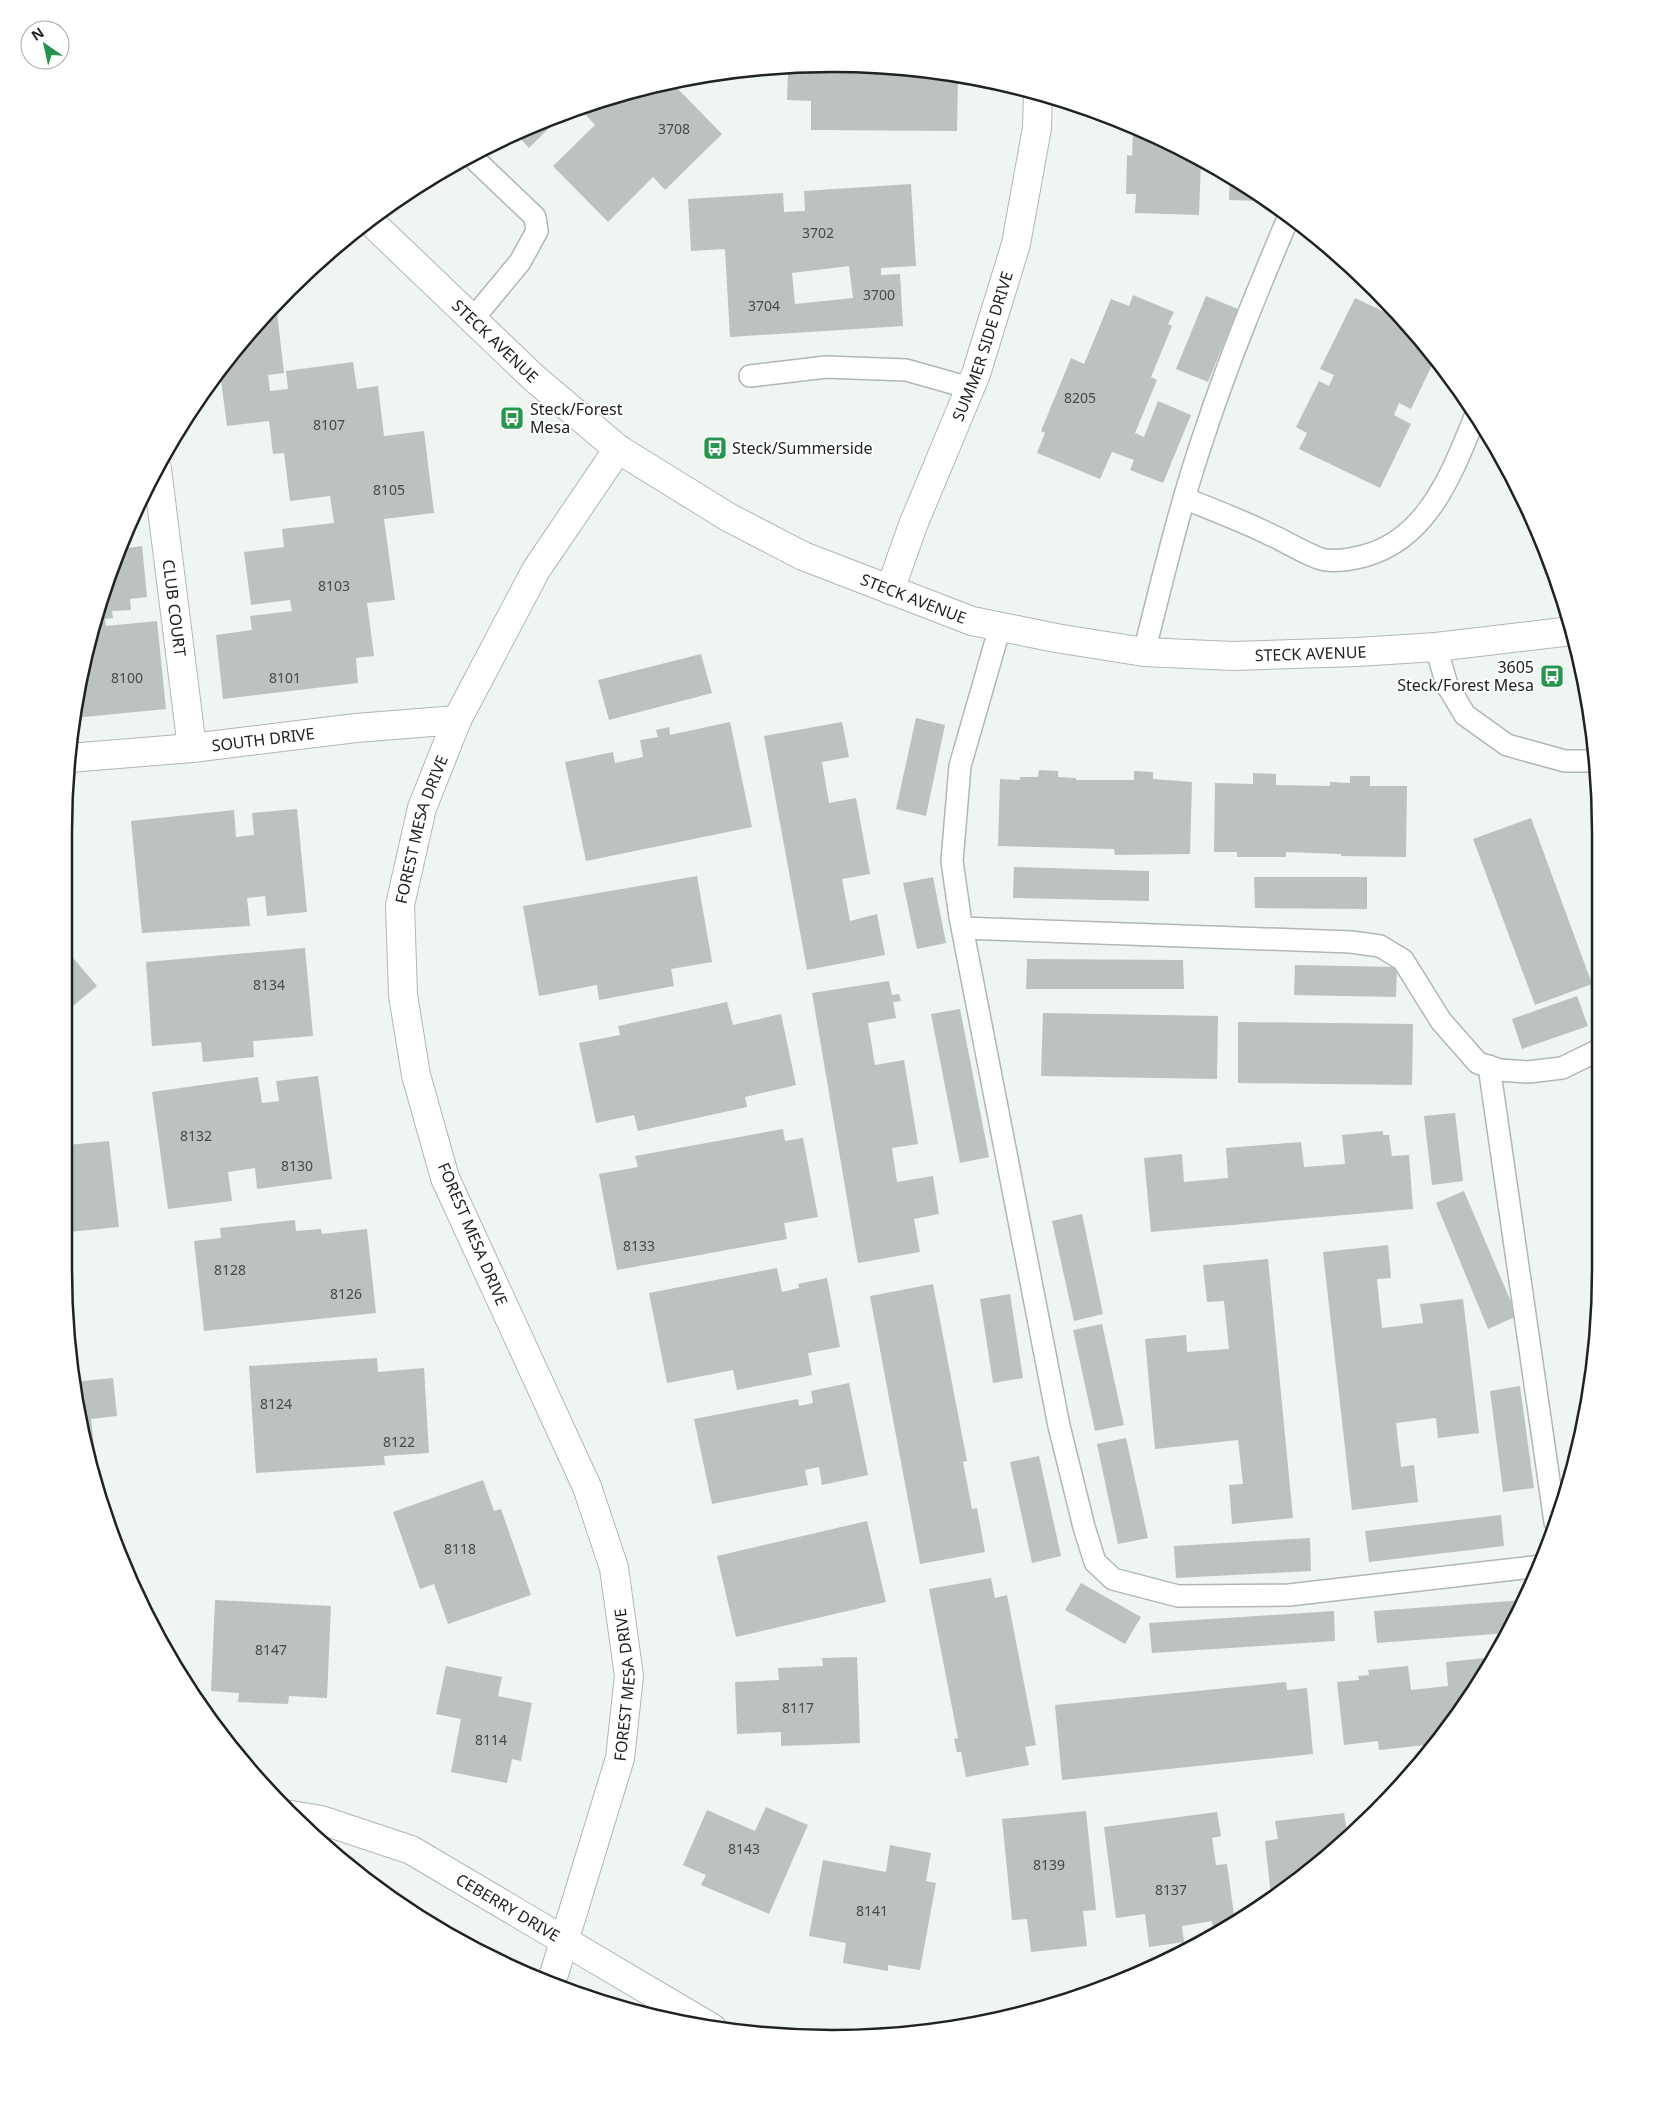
<svg xmlns="http://www.w3.org/2000/svg" width="1664" height="2102" font-family="'Noto Sans',sans-serif">
<style>
.building{fill:#bcc2bd;fill-rule:evenodd}
.lines{fill:none;stroke-linecap:round;stroke-linejoin:round}
.service-casing{stroke:#b1b7b2;stroke-width:24}
.minor-casing{stroke:#b1b7b2;stroke-width:30}
.tertiary-casing{stroke:#b1b7b2;stroke-width:30}
.service{stroke:#fff;stroke-width:21}
.minor{stroke:#fff;stroke-width:28}
.tertiary{stroke:#fff;stroke-width:28}
.labels{text-anchor:middle;dominant-baseline:central;stroke-width:4;stroke-linejoin:round;paint-order:stroke}
.number-label{font-size:14px;fill:#474b48}
.street-label{font-size:16px;fill:#202321;stroke:#fff}
.poi-label{font-size:16px;fill:#202321;stroke:#fff;text-anchor:start}
.rim{fill:none;stroke:#202321;stroke-width:2.5}
</style>
<rect width="100%" height="100%" fill="#eff5f0"/>
<path class="building" d="M883 65 958 78 957 131 811 130V101L787 100 788 73H813V68Z
M673 84 722 134 665 190 653 177 608 222 553 166 595 125 585 114 590 109 585 104Z
M563 114 529 148 517 135Z
M1133 128 1172 143 1201 161 1199 215 1135 213 1136 194H1126L1127 155 1132 156Z
M1230 179 1242 187 1264 201 1229 200Z
M911 184 916 266 881 268V275L900 274 903 326 730 337 725 249 691 251 688 199 783 193 784 212 805 211 804 191ZM849 266 853 298 795 304 792 273Z
M1133 295 1174 312 1168 324 1172 326 1151 377 1157 380 1135 433 1144 437 1158 401 1191 415 1163 483 1130 470 1134 460 1112 452 1100 479 1037 453 1045 433 1041 431 1071 358 1084 364 1111 299 1129 306Z
M1206 296 1238 309 1208 382 1176 369Z
M1355 298 1406 322 1427 349 1423 356 1434 361 1411 409 1399 403 1394 415 1411 424 1380 488 1299 449 1307 433 1296 427 1319 381 1329 386 1334 375 1320 369Z
M276 304 284 373 268 375 270 391 288 389 286 371 353 362 357 389 378 386 384 436 424 431 434 513 384 519 395 600 367 603 374 656 356 658 358 683 223 699 216 635 252 630 250 616 292 611 290 600 251 605 244 552 284 547 282 529 334 523 330 496 290 501 284 453 273 454 269 421 227 426 221 380 214 381 254 326Z
M142 546 147 597 130 599 131 610 112 611 113 618 105 619 106 626 157 621 166 709 74 718 78 682 105 585 121 549Z
M701 654 712 693 609 720 598 680Z
M916 718 945 725 926 816 896 809Z
M730 722 752 827 586 861 565 762 613 752 615 763 643 757 640 740 658 737 656 730 669 727 670 735Z
M842 722 849 757 822 762 829 803 856 798 870 874 842 879 850 921 877 914 885 955 807 970 764 736Z
M1039 770 1058 771V777L1076 778V780H1134V771L1153 772V779L1192 782 1190 854 1115 855 1114 849 998 846 1000 779 1020 780V777H1038Z
M1253 773 1276 774V785L1330 786V782L1350 783V776H1370V786H1407L1406 857 1341 856V854L1286 852V857H1237V852H1214L1215 783 1253 784Z
M297 809 307 912 267 916 265 896 247 898 250 926 142 933 131 821 234 810 236 837 254 835 252 813Z
M1531 818 1592 984 1535 1005 1473 839Z
M1014 867 1149 871V901L1013 898Z
M697 876 712 962 671 969 674 986 599 1000 597 985 539 996 523 906Z
M933 877 946 943 917 949 903 883Z
M1254 877H1367V909L1255 908Z
M305 948 313 1036 253 1041 254 1057 203 1062 201 1042 152 1046 146 962Z
M67 951 97 986 67 1011Z
M1027 959 1183 960 1184 989H1026Z
M1295 965 1397 967 1396 997 1294 995Z
M889 981 892 995 899 994 901 1001 893 1002 896 1018 868 1023 875 1065 904 1060 918 1144 892 1148 897 1182 933 1176 939 1214 914 1219 920 1252 858 1263 812 993Z
M1577 996 1588 1026 1522 1049 1512 1019Z
M727 1002 733 1025 781 1014 796 1085 745 1097 747 1107 638 1131 634 1115 596 1123 579 1043 620 1035 618 1026Z
M960 1009 989 1157 960 1163 931 1014Z
M1043 1013 1218 1016 1217 1079 1041 1076Z
M1238 1022 1413 1024 1412 1085 1238 1083Z
M318 1076 332 1179 257 1189 255 1168 228 1172 232 1201 168 1209 152 1092 258 1077 262 1103 279 1101 276 1081Z
M1455 1113 1463 1181 1432 1185 1424 1116Z
M783 1129 785 1141 803 1138 818 1217 784 1223 787 1239 617 1270 599 1174 638 1167 635 1156Z
M1383 1131V1135H1389L1392 1156 1409 1155 1413 1209 1151 1232 1144 1158 1182 1154 1184 1182 1228 1178 1226 1148 1301 1142 1304 1167 1345 1164 1342 1135Z
M109 1141 119 1227 69 1232 68 1145Z
M1464 1191 1517 1316 1488 1329 1436 1203Z
M1082 1214 1103 1314 1074 1321 1052 1221Z
M295 1220 296 1231 321 1229 322 1234 367 1229 376 1313 204 1331 194 1241 221 1238 220 1228Z
M1388 1245 1391 1278 1377 1279 1382 1328 1423 1323 1420 1304 1463 1299 1479 1433 1438 1438 1436 1418 1396 1423 1401 1467 1414 1465 1418 1502 1352 1510 1323 1252Z
M1268 1259 1293 1518 1232 1524 1229 1485 1243 1484 1238 1440 1155 1449 1145 1339 1186 1335 1187 1352 1229 1349 1224 1301 1207 1302 1203 1265Z
M777 1268 782 1292 799 1288 798 1284 827 1278 840 1347 808 1353 812 1375 737 1390 733 1370 667 1383 649 1293Z
M933 1284 967 1461 963 1462 972 1509 977 1508 985 1552 920 1564 870 1296Z
M1010 1294 1023 1378 993 1383 980 1299Z
M1102 1324 1124 1425 1095 1431 1073 1330Z
M377 1358 378 1372 424 1368 429 1453 384 1456 385 1465 256 1473 249 1366Z
M113 1378 117 1416 91 1419 97 1472H91L73 1382Z
M849 1383 868 1475 822 1485 819 1467 805 1470 808 1485 712 1504 694 1419 798 1399 799 1406 813 1403 811 1391Z
M1520 1386 1534 1488 1503 1492 1490 1391Z
M1126 1438 1148 1538 1118 1544 1097 1444Z
M1039 1456 1061 1556 1032 1563 1010 1462Z
M483 1480 494 1511 501 1509 531 1595 448 1624 434 1584 420 1589 393 1512Z
M1501 1515 1504 1546 1369 1562 1365 1531Z
M867 1521 886 1602 736 1637 717 1556Z
M1310 1538 1311 1571 1176 1578 1174 1546Z
M991 1578 995 1598 1007 1595 1036 1745 1025 1747 1029 1765 966 1777 961 1752H957L954 1739 958 1738 929 1589Z
M1081 1583 1141 1617 1125 1644 1065 1610Z
M215 1600 331 1606 327 1698 289 1696 288 1704 238 1702 239 1693 211 1691Z
M1524 1600 1508 1633 1377 1643 1374 1611Z
M1334 1611 1335 1641 1152 1653 1149 1623Z
M857 1657 860 1743 781 1746V1732L737 1734 735 1682 779 1680 778 1668 823 1666 822 1658Z
M1496 1657 1436 1744 1379 1750 1378 1741 1344 1745 1337 1682 1359 1680 1358 1676 1369 1675 1368 1670 1408 1666 1411 1690 1448 1686 1446 1662Z
M446 1666 502 1677 498 1696 532 1703 521 1761 512 1759 507 1783 451 1772 461 1719 436 1714Z
M1286 1682 1287 1690 1307 1688 1313 1754 1062 1780 1055 1705Z
M766 1807 808 1825 769 1914 701 1885 706 1875 683 1865 707 1810 755 1831Z
M1086 1811 1096 1910 1083 1911 1087 1946 1031 1952 1027 1919 1012 1920 1002 1819Z
M1217 1812 1221 1836 1212 1838 1216 1865 1227 1864 1235 1922 1214 1937 1212 1921 1182 1926 1184 1942 1149 1947 1145 1914 1116 1918 1104 1827Z
M1344 1813 1347 1832 1354 1831 1339 1847 1271 1896 1265 1841 1278 1839 1275 1821Z
M890 1845 931 1853 926 1881 936 1883 920 1970 888 1965V1971L843 1963 846 1943 809 1936 823 1860 886 1872Z"/>
<g class="lines">
<g class="service-casing">
<path id="service" d="M471 156 535 217 537 231 520 262 472 320
M750 376 826 367 906 370 970 388
M1184 498C1213 510 1243 521 1271 535 1285 541 1314 559 1326 560 1338 562 1352 559 1364 556 1428 539 1452 473 1475 417
M1000 627 960 766 952 861 960 917 1059 1426 1084 1527 1095 1562 1113 1579 1178 1596 1289 1595 1541 1566
M1436 647 1447 685 1465 715 1507 745 1565 761H1596
M1144 652C1163 578 1180 504 1205 432 1229 359 1259 287 1289 216
M962 928 1351 942 1380 946 1403 960 1441 1021 1478 1063 1500 1070 1528 1072 1562 1068 1599 1050
M1489 1066 1555 1522"/>
</g>
<g class="minor-casing">
<g id="minor">
<path id="s1" d="M157 469 192 748"/>
<path id="s2" d="M890 590 913 525 976 374 1016 244 1037 128 1038 93"/>
<path id="s3" d="M69 758 192 748 356 728 457 720"/>
<path id="s4" d="M291 1815 321 1820 411 1850 712 2028"/>
<path id="s5" d="M551 1984 620 1758 629 1676 614 1568 587 1487 445 1178 416 1075 403 995 400 905 422 808 457 720 536 570 618 449"/>
</g>
</g>
<g class="tertiary-casing">
<g id="tertiary">
<path id="s6" d="M371 222 534 378 618 449 728 517 803 556 972 621 1056 638 1144 652 1233 656 1357 652 1436 647 1572 631"/>
</g>
</g>
<use href="#service" class="service"/>
<use href="#minor" class="minor"/>
<use href="#tertiary" class="tertiary"/>
</g>
<defs>
<g id="bus-square" transform="scale(1.25)"><rect x="-9" y="-9" width="18" height="18" rx="4" fill="#28954e" stroke="#fff"/><path d="M-5-6H5V4H4V6H2V4H-2V6H-4V4H-5ZM-3.5-4V0h7V-4ZM-3.5 1.2v1.5H-2V1.2ZM2 1.2v1.5H3.5V1.2Z" fill="#fff"/></g>
</defs>
<g fill-rule="evenodd">
<use href="#bus-square" x="512" y="418"/>
<use href="#bus-square" x="715" y="448"/>
<use href="#bus-square" x="1552" y="676"/>
</g>
<g class="labels">
<g class="number-label">
<text x="674" y="128">3708</text>
<text x="818" y="232">3702</text>
<text x="879" y="294">3700</text>
<text x="764" y="305">3704</text>
<text x="1080" y="397">8205</text>
<text x="329" y="424">8107</text>
<text x="389" y="489">8105</text>
<text x="334" y="585">8103</text>
<text x="127" y="677">8100</text>
<text x="285" y="677">8101</text>
<text x="269" y="984">8134</text>
<text x="196" y="1135">8132</text>
<text x="297" y="1165">8130</text>
<text x="639" y="1245">8133</text>
<text x="230" y="1269">8128</text>
<text x="346" y="1293">8126</text>
<text x="276" y="1403">8124</text>
<text x="399" y="1441">8122</text>
<text x="460" y="1548">8118</text>
<text x="271" y="1649">8147</text>
<text x="798" y="1707">8117</text>
<text x="491" y="1739">8114</text>
<text x="744" y="1848">8143</text>
<text x="1049" y="1864">8139</text>
<text x="1171" y="1889">8137</text>
<text x="872" y="1910">8141</text>
</g>
<g class="street-label">
<text stroke="none"><textPath href="#s6" startOffset="172">STECK AVENUE</textPath></text>
<text stroke="none"><textPath href="#s2" startOffset="261">SUMMER SIDE DRIVE</textPath></text>
<text stroke="none"><textPath href="#s6" startOffset="668">STECK AVENUE</textPath></text>
<text stroke="none"><textPath href="#s1" startOffset="140">CLUB COURT</textPath></text>
<text stroke="none"><textPath href="#s6" startOffset="1072">STECK AVENUE</textPath></text>
<text stroke="none"><textPath href="#s3" startOffset="195">SOUTH DRIVE</textPath></text>
<text stroke="none"><textPath href="#s5" startOffset="1210">FOREST MESA DRIVE</textPath></text>
<text transform="translate(473 1234) rotate(67)">FOREST MESA DRIVE</text>
<text stroke="none"><textPath href="#s5" startOffset="310">FOREST MESA DRIVE</textPath></text>
<text stroke="none"><textPath href="#s4" startOffset="238">CEBERRY DRIVE</textPath></text>
</g>
<g class="poi-label">
<text x="530" y="409">Steck/Forest<tspan x="530" dy="18">Mesa</tspan></text>
<text x="732" y="448">Steck/Summerside</text>
<text x="1534" y="667" text-anchor="end">3605<tspan x="1534" dy="18">Steck/Forest Mesa</tspan></text>
</g>
</g>
<path d="M0 0H1664V2102H0ZM832 72H832A760 760 0 0 1 1592 832V1270A760 760 0 0 1 832 2030H832A760 760 0 0 1 72 1270V832A760 760 0 0 1 832 72Z" fill="#fff" fill-rule="evenodd"/>
<path class="rim" d="M832 72H832A760 760 0 0 1 1592 832V1270A760 760 0 0 1 832 2030H832A760 760 0 0 1 72 1270V832A760 760 0 0 1 832 72Z"/>
<g transform="translate(45 45) rotate(326)"><circle r="24" fill="#ffffff" stroke="#a6a7a6"/>
<path d="M0-4L9 19L0 12L-9 19Z" fill="#28954e"/>
<text y="-8" font-size="14" font-weight="bold" text-anchor="middle" fill="#202321">N</text>
</g>
</svg>
